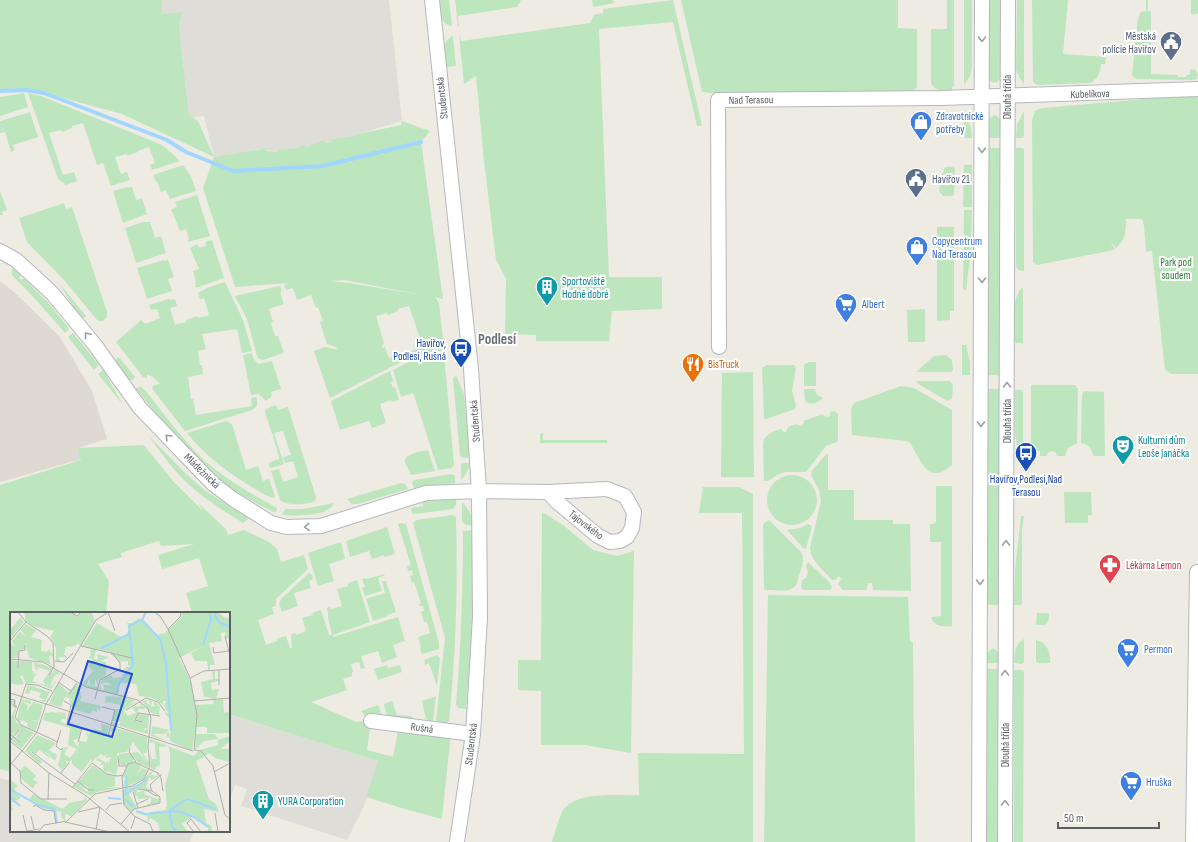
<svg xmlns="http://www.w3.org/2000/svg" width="1198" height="842" font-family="'Sofia Sans Condensed',sans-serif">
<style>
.industrial{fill:#deddd7}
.education{fill:#dedad1}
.green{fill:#bee6be;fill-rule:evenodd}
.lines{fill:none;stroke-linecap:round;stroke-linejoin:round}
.stream{stroke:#a1d7ff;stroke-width:4}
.street-casing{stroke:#b5b8bd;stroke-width:16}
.street{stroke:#fff;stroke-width:14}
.oneway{stroke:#9c9fa2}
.labels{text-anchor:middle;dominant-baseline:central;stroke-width:4;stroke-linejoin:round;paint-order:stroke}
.service-label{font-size:11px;fill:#4e5e75;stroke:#fff;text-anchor:end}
.street-label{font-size:11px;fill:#5a5f64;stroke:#fff}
.shop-label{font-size:11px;fill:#366cbe;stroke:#fff;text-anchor:start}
.park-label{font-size:11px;fill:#318435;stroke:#fff}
.culture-label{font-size:11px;fill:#0d838f;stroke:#fff;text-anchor:start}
.transit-label{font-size:11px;fill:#164399;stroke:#fff;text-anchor:end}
.food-label{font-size:11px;fill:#c56008;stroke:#fff;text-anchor:start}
.health-label{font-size:11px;fill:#be3a42;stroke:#fff;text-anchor:start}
.district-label{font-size:15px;font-weight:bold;fill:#6b7176;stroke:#fff}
.inset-river{fill:none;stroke:#a1d7ff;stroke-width:2}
.inset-road{fill:none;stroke:#afafac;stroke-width:1}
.view{fill:#1d4ed8;fill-opacity:0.15;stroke:#1d4ed8;stroke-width:2}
.inset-edge{fill:none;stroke:#5a5f64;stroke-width:2}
</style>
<rect width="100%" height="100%" fill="#eeebe2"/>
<path class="industrial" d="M162 0H389L402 121 358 134V135L332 139V142L325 143 324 141 305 149V145L299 148 279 152 267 150 266 148 214 157 204 116 191 118 189 115 179 27 182 13 162 14Z
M229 714 378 761 364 806 347 840 241 806 247 789 235 785 229 802Z
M0 778 11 781V831H194L190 842H0Z"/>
<path class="education" d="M0 281 13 291 60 337 92 391 107 439 78 448 82 459 0 482Z"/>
<path class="green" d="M0 0H162V14L182 12 179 27 189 115 198 121 214 157 267 148V151L279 152V150L299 148V147L305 145V148L324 140 325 143 332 142V139L358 135V134L401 125 402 121 430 131 421 142 443 299 435 297 439 303 444 350 413 356 411 351 423 347 409 306 398 309V311L388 315 387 313 376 316 384 344 382 345 383 348 385 347 389 358 401 355 403 361 330 398 314 351 326 347 337 350 336 347 327 344 320 322 323 321 318 307 316 308 311 295 297 300 293 288 286 290 284 285 289 283 235 287 203 188 214 157 122 114 34 90 24 89 0 91ZM344 280 428 296H429L349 283 330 281Z
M440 0H449L452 26C439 25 441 10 440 0Z
M455 0H521L517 7 458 16 459 26H458Z
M592 0H612L615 3 593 7Z
M673 0 702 126H697L673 22 599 29 609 277H662V309L612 311 609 341H536V335L505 334 506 279 496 260 484 161 476 76 464 84 459 35H460L461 41 590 23 594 15 603 13V9Z
M681 0H898V28L917 29V87L913 92 726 95 702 92Z
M947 0H954V86L952 88V92C942 92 936 92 931 83V29H947Z
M964 0H972V67L970 76 964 85Z
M989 0H1001V78L996 83 991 82 989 78Z
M1017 0H1024V84L1019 77 1016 70Z
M1032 0H1068L1063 54 1106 57 1105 64H1101C1100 73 1098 79 1090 83L1037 85 1033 82Z
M1146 0H1148V9L1146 11H1151V74L1178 75V77H1186L1187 75 1190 74V69L1196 70 1198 75 1197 79 1192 80 1137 79 1132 76 1138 18 1141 12 1146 11Z
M1191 0H1198V13L1191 15Z
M453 36 456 66 446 67C445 56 440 42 453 36Z
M24 93 28 107 0 116V97Z
M28 93 41 96 160 144 167 149 180 161 152 170 150 165 155 163 149 147 138 151V152L127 156V154L115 157 121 174 127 172 130 180 111 186 103 163 97 165 83 123 72 126V128L62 132 61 130 49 133 63 175 74 172 77 181 66 185 58 179Z
M1191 95 1198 96V374H1172L1165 370 1152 251 1146 252 1144 226 1142 219H1126C1126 231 1126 240 1116 248L1110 241 1115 249 1114 250 1037 265 1033 262 1032 120 1035 111 1042 108Z
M1024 111V136L1023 138H1016L1017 124Z
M30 112 38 137 13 145 15 150 11 152 5 132 0 133V121Z
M964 113 971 127 972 138H966L964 136Z
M996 115 1000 119V138H989V119L993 116Z
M989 148H1000L999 375H988Z
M1016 148H1023L1024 150V271L1018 270 1016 266Z
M183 165 191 176 196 191 170 199 166 190 161 192 157 181 156 182 153 175Z
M964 165H972V207H965L963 206Z
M945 167H953L955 169 954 195 952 196H943L939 191 940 185 938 179 943 173Z
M128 187 129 188 132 187 136 200 142 198 147 214 123 223 113 191Z
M0 191 7 210 2 212 3 215H0Z
M197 195 210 236 188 242V240L189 239 186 229 180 231 171 209 177 207 175 202Z
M64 203 66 209 72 207 107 312V317L103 321H98L64 280 27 242 19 218Z
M964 210H972L971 250 966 290H963Z
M143 222H150L155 238 161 236 166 253 136 263 125 228Z
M937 227H954V311H950V320L937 321Z
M212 240 224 278 196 288 195 282H196L193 271 199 269 190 248 197 244 199 248 206 246 205 242Z
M164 260 165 261 168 260 174 277 168 279 172 291 147 299 137 268Z
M12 268 21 275 19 278 22 280 24 278 52 307 69 329 65 333 36 300 12 275Z
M225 282 243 320 252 351 242 353 237 329 202 334 206 349 198 351 200 365H202L203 374 188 377 191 399H193L196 415 252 406 251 398 255 397 257 398V406L252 410 185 431 153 390 152 388 154 385 160 384 153 377 147 374V378L143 377 116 342 141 320 145 324 160 318 157 309 151 310 149 305 168 299 171 300 175 299 177 306 170 308 175 325 186 322V320L197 316 198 318 209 315 204 298 200 299 198 293 207 288Z
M59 283 86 316 81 320Z
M280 286 282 292H280L284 304 269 309 273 322 271 323 275 336H278L284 353 263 360 259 359 257 356 247 319 235 296Z
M1023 287V343H1015C1015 328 1010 297 1023 287Z
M925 309V342H908L907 310Z
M73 333 99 365 94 370 68 337Z
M962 345H966L970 362V375H962Z
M252 353 253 358 258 364 272 361 281 389 271 392 272 396 266 401 259 394 251 395 243 355Z
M444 354 454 465 452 468 438 470 414 395 413 393 401 397 393 370 414 359Z
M946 355 952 360 953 370 951 372H916L934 356Z
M119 357 135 377 133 380H129L114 361Z
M809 362H816V386H804V367L805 364Z
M767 365H794L796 368 792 391 796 405 795 409 766 419 764 418 762 368Z
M103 370 105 373 123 405 98 374Z
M390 371 393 381 391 382 393 388 395 387 399 400 392 402 391 400 380 404 386 423 372 428 369 421 340 430 331 401Z
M753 372 754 477H721L722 373Z
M456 375 464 394 470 457 463 458 460 456 453 378Z
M917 381H950L953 385 952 399 947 401 917 383Z
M1031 385H1075L1078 389 1077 443 1068 448 1065 456H1057L1055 452 1051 451 1048 453 1047 456H1040V451H1031Z
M901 386 914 388 952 410V465C928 487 921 460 910 443L906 441 852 435 851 409 854 403Z
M141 387 144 389C164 413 182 440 205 461 227 480 252 494 277 508L276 513C241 497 208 475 182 446 166 427 151 407 136 388Z
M804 389H815L817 395 823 398C819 403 809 406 805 401Z
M988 389H999V482H988Z
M1015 390H1021L1023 392V459L1024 466H1021L1015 436Z
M1084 391 1104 392 1105 456H1093C1092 449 1089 444 1081 443L1082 394Z
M276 405 278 410 288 407 316 497 315 501C306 505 288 506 280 500L271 471 279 469 283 482 298 477 293 461 285 463 283 457 291 455 283 431 274 433 284 464 270 468 268 463 279 459V457L273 437 274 436 273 434H272L265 412 266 409Z
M832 411 836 412 838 414V438L837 442 826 446 806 472H785L777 475 768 481H764L763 444C764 434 772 432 781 429L784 432H786L788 427 797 424 798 425 801 426 804 423 803 421 823 414 824 416 828 417 830 415V412Z
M226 421 232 424 246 470 258 466 263 481 269 479 275 496 274 498C268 497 262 493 257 490 231 475 206 457 187 433Z
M541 433H543V440H607V443H540V435Z
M148 435 184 472 207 492 249 518 243 523C224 511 204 499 187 483 172 469 160 451 148 435Z
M144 445 173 481 203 511 198 503 226 529 228 535 244 530 269 542 277 549 281 562 304 555 308 569 276 599V606L272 607 274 614 258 620 266 645 277 641 276 639 286 636 290 648H292L291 634 295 633 296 635 306 631 302 618 313 615 312 613 321 610 329 635H332L328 618V613L327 608 330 607 331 609 342 606 337 589 348 586V583L357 580 370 622 333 635V637L398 617 405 641 393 645 397 657 382 663 378 651 361 656 365 668 361 669 359 662 351 664 353 672H352V676L343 679 347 690 311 702 356 722 371 721 367 750 393 757 399 725 451 732 442 819 405 809 366 797 378 761 229 714V613H192L186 593 208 586 199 558 162 569 158 555 194 544 161 546 159 541 121 553 122 557 98 564 109 581 106 613H11V772L0 769V485L81 460 78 448Z
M428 450 435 471 411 475C410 471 406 466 405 462 404 454 422 451 428 450Z
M827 453 828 455V490H854V520H893V524H910L911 591 873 590 872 583H868L867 589 865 590H843L838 584 841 579 839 576 835 580H832C824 570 811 562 810 548L821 501 819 490 811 475 812 471Z
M463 463H470C468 470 466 475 461 480V464Z
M452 474 455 476V483L414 488 412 483 414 480Z
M767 500a25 25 0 1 1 50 0a25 25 0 1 1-50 0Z
M401 483 405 484 408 489 358 504H352L347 499Z
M988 485 999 486 998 605H987Z
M936 486H951L952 487V626C943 627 934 627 931 617L941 616V542H930V524H934L936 522Z
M703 487H739L753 494V842H552C555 832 558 821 562 812 574 790 618 796 639 795L638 753 744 754 742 513H699Z
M1064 492H1091L1092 515H1088V523H1065Z
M449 499 456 500V505L453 509 414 514 412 513 411 508 423 506 422 502Z
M462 502C469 509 472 515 473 525H466L462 522Z
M334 503C333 505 332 507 330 508 322 516 293 516 282 515L283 512 286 509H303Z
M542 512 563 525 593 550 617 556 634 551 631 753 585 745H541V691L518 690V660H541Z
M453 515 456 517C458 586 456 653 449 721L446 723 437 722 436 721 445 638 413 523 416 520Z
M1021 516H1024L1022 529V604L1021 605H1014L1015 570Z
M769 520 801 552 803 557V562L797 583C792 594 777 590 767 590L764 589 763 526 764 523Z
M402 523 406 524 439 643V649L422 654 420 648 421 647 418 637 430 633 427 622H424L421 612 424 611 423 606H419V604L421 603 414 582 412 583 410 576 413 575 412 570 408 571 407 566 411 565 398 524Z
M808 524 812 526 806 549H804L787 530 800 528Z
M387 527 395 554 384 557V555L372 559 369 551 350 557 346 541Z
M473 530C475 590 471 649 466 709L458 708 456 705C461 647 463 589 463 531Z
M341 542 345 559 329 564 334 581 318 586 308 553Z
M808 562 831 584 832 588 830 590H804L801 588 802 580 806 578 808 573 806 566Z
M309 573 312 575 313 579 309 581 311 588 294 593 298 606 282 612 279 605 281 599Z
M384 574 385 575 378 578 382 591 365 596 362 588 365 587 362 579 366 578 367 579Z
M382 581H386L396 612 387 615 388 616 373 621 366 599 385 593Z
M768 595 908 597 910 640 913 643 915 842H764Z
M1037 613H1049V619L1045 625H1036Z
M1024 639V662L1022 664 1014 663C1015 653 1014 644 1024 639Z
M1036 640C1047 642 1051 653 1050 663H1039L1036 662Z
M993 648 998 652V663H987L988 652Z
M437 655 440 658 437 686 429 663 425 665 424 660Z
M387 665 388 668 400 665 402 672 378 680 374 669Z
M987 669H998L997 842H987Z
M1014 670H1021L1024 671 1023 842H1014Z
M436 696 433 721 431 722 426 719 422 701Z
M392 701 397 715 411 716 413 718 412 720 387 716 384 704Z
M378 705 382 715 381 717 365 716 361 711Z"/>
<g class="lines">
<path class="stream" d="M0 91 26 90 44 93 167 140 186 152 233 171 323 166 421 142"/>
<g class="street-casing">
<path id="street" d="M432 0 471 369 479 491 480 617 473 734 457 842
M0 251 16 260 52 293 95 345 140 408 213 484 233 499 271 523 287 527 321 526 426 493 479 491 548 492 607 489 625 496 634 512 632 528 627 537 620 541 610 542 598 536 556 501 548 492
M719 347 718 100 941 98 1198 89
M371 721 473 734
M979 842 982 0
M1005 842 1008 0
M1193 842 1197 572 1198 573"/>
</g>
<use href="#street" class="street"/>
</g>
<defs><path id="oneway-chevron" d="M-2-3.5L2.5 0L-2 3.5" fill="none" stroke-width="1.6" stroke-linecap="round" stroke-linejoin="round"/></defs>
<g class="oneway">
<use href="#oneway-chevron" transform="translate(982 39) rotate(90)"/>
<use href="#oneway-chevron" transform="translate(982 150) rotate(90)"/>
<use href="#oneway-chevron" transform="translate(982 280) rotate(90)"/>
<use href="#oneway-chevron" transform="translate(87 335) rotate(-130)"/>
<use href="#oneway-chevron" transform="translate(1007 385) rotate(-90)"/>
<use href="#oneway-chevron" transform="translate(981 424) rotate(90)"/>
<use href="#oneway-chevron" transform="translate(168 437) rotate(-134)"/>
<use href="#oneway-chevron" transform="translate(307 527) rotate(177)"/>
<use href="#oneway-chevron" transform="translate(1006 543) rotate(-90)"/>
<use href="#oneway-chevron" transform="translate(980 582) rotate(90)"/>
<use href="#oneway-chevron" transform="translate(1005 673) rotate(-90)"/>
<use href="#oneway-chevron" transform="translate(1005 803) rotate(-90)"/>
</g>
<defs>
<g id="civic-pin" transform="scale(1.15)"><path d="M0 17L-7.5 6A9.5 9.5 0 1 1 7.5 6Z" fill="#5c6f8a" stroke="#fff"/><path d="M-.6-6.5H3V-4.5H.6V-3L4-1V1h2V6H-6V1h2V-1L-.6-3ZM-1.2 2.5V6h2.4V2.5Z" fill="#fff"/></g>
<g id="shop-pin" transform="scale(1.15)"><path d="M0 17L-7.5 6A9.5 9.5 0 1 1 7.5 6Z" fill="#3f7fe0" stroke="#fff"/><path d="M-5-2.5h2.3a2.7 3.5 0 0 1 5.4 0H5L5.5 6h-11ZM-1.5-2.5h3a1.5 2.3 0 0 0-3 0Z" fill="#fff"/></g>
<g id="building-pin" transform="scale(1.15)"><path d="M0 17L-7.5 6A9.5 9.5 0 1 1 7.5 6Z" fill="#0f9aa8" stroke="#fff"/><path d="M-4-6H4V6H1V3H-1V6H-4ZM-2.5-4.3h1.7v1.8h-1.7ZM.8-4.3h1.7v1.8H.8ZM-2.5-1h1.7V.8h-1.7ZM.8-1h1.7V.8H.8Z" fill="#fff"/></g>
<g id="supermarket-pin" transform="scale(1.15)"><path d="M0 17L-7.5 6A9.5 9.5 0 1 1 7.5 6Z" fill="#3f7fe0" stroke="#fff"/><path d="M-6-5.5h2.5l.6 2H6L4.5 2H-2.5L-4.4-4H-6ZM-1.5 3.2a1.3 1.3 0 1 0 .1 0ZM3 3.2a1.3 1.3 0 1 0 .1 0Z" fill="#fff"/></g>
<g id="bus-pin" transform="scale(1.15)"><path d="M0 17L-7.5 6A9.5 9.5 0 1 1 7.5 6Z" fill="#1a4fb4" stroke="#fff"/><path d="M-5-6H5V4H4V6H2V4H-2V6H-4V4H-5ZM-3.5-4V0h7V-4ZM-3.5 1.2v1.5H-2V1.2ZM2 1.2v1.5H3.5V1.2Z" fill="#fff"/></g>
<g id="restaurant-pin" transform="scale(1.15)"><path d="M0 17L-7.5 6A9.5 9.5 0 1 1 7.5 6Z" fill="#e8710a" stroke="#fff"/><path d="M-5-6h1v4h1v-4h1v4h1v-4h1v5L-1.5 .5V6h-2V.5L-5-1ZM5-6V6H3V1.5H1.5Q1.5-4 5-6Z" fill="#fff"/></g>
<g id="theatre-pin" transform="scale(1.15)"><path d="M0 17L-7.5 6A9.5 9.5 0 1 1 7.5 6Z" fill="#0f9aa8" stroke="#fff"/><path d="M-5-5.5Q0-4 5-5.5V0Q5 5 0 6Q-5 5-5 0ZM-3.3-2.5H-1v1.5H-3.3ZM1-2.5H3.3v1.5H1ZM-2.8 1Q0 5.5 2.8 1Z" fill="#fff"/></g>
<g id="pharmacy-pin" transform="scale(1.15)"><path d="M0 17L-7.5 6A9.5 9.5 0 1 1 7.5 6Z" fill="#e0444e" stroke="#fff"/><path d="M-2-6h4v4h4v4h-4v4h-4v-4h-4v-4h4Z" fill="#fff"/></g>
</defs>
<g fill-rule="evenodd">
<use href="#civic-pin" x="1171" y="42"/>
<use href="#shop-pin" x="921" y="122"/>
<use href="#civic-pin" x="916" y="179"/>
<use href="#shop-pin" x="917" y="247"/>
<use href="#building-pin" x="547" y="287"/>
<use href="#supermarket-pin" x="846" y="304"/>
<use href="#bus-pin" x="461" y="349"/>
<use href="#restaurant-pin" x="693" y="364"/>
<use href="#theatre-pin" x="1123" y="446"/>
<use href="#bus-pin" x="1026" y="453"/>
<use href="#pharmacy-pin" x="1110" y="565"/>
<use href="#supermarket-pin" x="1128" y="649"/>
<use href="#supermarket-pin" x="1131" y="782"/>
<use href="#building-pin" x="263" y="801"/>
</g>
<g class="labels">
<g class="service-label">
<text x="1156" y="36">Městská<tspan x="1156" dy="13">policie Havířov</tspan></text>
<text x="932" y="179" text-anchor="start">Havířov 21</text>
</g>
<g class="street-label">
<text transform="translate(1090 94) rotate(-2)">Kubelíkova</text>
<text transform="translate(1007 97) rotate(-90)">Dlouhá třída</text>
<text transform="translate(442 98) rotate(-96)">Studentská</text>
<text transform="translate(751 100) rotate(-1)">Nad Terasou</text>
<text transform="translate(475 421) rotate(-94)">Studentská</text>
<text transform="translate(1007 421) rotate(-90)">Dlouhá třída</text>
<text transform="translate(202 471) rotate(44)">Mládežnická</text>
<text transform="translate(586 525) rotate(38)">Tajovského</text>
<text transform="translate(422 728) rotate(8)">Rušná</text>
<text transform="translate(471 744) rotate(-83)">Studentská</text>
<text transform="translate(1005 745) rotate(-90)">Dlouhá třída</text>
</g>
<g class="shop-label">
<text x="936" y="116">Zdravotnické<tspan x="936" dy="13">potřeby</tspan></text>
<text x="932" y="241">Copycentrum<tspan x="932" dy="13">Nad Terasou</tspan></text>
<text x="862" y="304">Albert</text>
<text x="1144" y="649">Permon</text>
<text x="1146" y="782">Hruška</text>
</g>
<g class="park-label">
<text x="1176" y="262">Park pod<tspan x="1176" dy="13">soudem</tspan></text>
</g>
<g class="culture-label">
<text x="562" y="281">Sportoviště<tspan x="562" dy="13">Hodně dobré</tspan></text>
<text x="1138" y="440">Kulturní dům<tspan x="1138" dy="13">Leoše Janáčka</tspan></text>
<text x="278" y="801">YURA Corporation</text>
</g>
<g class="transit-label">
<text x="446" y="343">Havířov,<tspan x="446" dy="13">Podlesí, Rušná</tspan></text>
<text x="1026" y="479" text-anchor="middle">Havířov,Podlesí,Nad<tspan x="1026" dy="13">Terasou</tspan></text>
</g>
<g class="food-label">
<text x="708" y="364">BisTruck</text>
</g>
<g class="health-label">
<text x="1126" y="565">Lékárna Lemon</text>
</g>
<g class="district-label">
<text x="497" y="339">Podlesí</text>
</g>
</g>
<g transform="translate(10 612)">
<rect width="220" height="220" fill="#eeebe2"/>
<path d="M14 0H60L67 4 72 0H81L85 8 71 34 67 31 65 34 56 35 54 43 62 41 55 43 57 45 55 47V45H49L50 49H46V36L40 25 44 19 23 14 16 9ZM172 0H208L215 6 220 5V26L216 27 215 20 211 21 212 29 199 31 205 53H200V58H198L197 49H185L181 41 193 34 169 46 180 67 185 93 204 92 203 88 213 87 214 101 220 99V121H197V115H186L182 139 160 129 161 108 155 102V100L158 101 154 94 156 89H153V93L143 86 129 84 126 72 110 71 108 83 89 79 90 73 92 78H94V73H102L96 70 90 72 94 66 101 63 103 66 114 65 111 63 114 62 115 55H121L118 53V49L110 50 101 42H105L86 37 84 47 88 48 87 42 99 45 90 49 96 50V63L88 68V74L85 66V73H80V68L78 69 77 73 88 75V79L72 72 83 59 78 54 83 47 78 46 81 43 80 38 84 37 72 34 87 11 109 24 116 25 119 17 117 11H122L129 6 147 23 155 21 171 5ZM10 6 14 10 0 27V18ZM16 12 26 18 21 25 32 28 31 39 37 40 38 38H42L39 39 42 41 44 46 39 43 40 51 43 53 19 46 16 31 14 37 8 39V46H0V31L5 35 2 29 10 20 16 25 11 18ZM0 48 8 49V56L10 49 22 50V59L25 60 21 61 26 62 22 69 35 73 33 69 40 59 27 55 29 58 25 57 24 50 43 56 40 64 45 57 51 63 47 62 44 65 39 76 47 68 41 77 27 71H16L12 63 10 64 14 72 8 73 0 71ZM202 59H205V67H209V69L201 71 202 78 209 77 206 87 194 85 191 70 203 67ZM48 71 59 81 66 72 70 74 68 77 72 84 70 89 91 94 90 99 87 95V100L83 98 80 102 62 97 59 87 65 88 55 85 51 95 39 92ZM18 73 40 80 35 90 28 88H35L29 85 31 81 21 78 19 82 15 81ZM96 84 112 85 111 93 113 85 125 88 118 93 128 89 114 98 118 104 126 101 122 95 131 94 129 90 135 96 138 102 135 97H129L124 108 132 111 126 107 128 102 139 103 138 117 135 116 133 119 138 117V122L102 112V110L109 113 110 110 102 109 104 97H110V93L98 90 95 92ZM11 87 21 89V92L11 89 18 93 17 99 23 90 33 93 29 109 22 108 29 110 25 119 11 111 17 114 18 111 11 108 10 111 7 108ZM0 88 5 89 7 95 4 103 6 110 24 121 11 137 1 128 4 126 10 130 6 125 11 116 3 123 0 121V107L5 96 0 92ZM139 88 136 90 140 93 139 88 142 89 141 95 147 93H144V89L150 95 149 103 141 101 132 89ZM43 100 52 103 46 100 56 101V107H52L51 110 71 117 68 127 63 128 68 135 70 125V129L76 130 78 125 75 120 79 122 84 117 92 119 91 111 99 114 96 126 105 125 100 122 105 123 106 119H101V115L137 125V140L133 142 139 150V155L129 152 124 145 123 149 116 154 109 152V142L128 140 138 151 123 130 117 140 107 141 108 155 106 162 94 159 93 153H90L92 151 86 148 88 146 96 151 98 149V153L101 145 97 146 95 145 97 142 94 144 91 142 82 150 81 147 72 160 62 152V148L59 150 55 148 57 152 52 158 48 154 52 136 58 135 54 142 60 146 67 137 58 133 60 116 33 108 35 101ZM142 114 159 118 154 122 159 120 160 125 156 126 157 122H143L156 129 141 124ZM186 122H205L208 127 194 129 185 138ZM27 123 46 131 39 138 47 143 45 149 35 139 41 147 29 138 26 142 19 139 31 148 32 151 29 152 15 139ZM220 124 219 130 211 137H220V150L205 146 199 141 195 144 190 138 208 133V128ZM140 127 184 144 188 139 192 140 194 145 186 149 199 187 206 192 209 200 194 197 196 211 201 214 202 219H198V214L182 205 172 212 178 220H150L148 211 141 206 138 210 137 204 125 201 140 203V200L155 198 157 194 155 174 160 156V140L158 134 149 135 150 153 146 155 145 158 141 157 140 140 142 147H146L145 133 144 130 139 131ZM119 151H126L131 155 127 163 132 156 137 158 134 166 125 171 117 174 87 180 81 184 64 175 67 170 76 177 71 176 78 180V175L68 170 83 153 95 161 108 164 105 166V174L95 176 113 175 115 165 112 166ZM15 153 26 164 23 168 29 171 25 172 23 177 11 166 10 159ZM141 159H143L141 163 147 164V161L149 164 142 168 139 165 136 175 141 178 128 177 126 181 135 178 134 182 147 187 149 186 146 184 150 185 149 191 134 194 141 191V186L127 187 129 183 126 185 122 179 119 183 127 195 121 200 113 191 112 178 131 171ZM0 167 8 174 4 177 11 186 1 191 3 198 0 200ZM23 182 53 197 59 191 74 188 75 184 77 188 61 204 55 202V209L51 205V200L34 197 19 188Z" fill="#bee6be"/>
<path class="inset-river" d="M136 0 132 8 150 27 156 51 161 119M206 0 205 4 209 10 220 15M193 33 201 7 200 0M90 37 119 22M107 81 109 72 123 53 119 14 131 8M0 177 28 193 45 197M116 181 117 164M114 184 137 167M0 185 10 194M98 186 111 187M115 187 124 195M45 198 47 211M126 199 136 202 168 199 184 205 198 215M159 199 177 187 206 197M160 201 162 215 167 220"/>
<path class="inset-road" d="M8 0 16 10 37 24 43 31 44 55 39 63M60 0 67 4 71 0M144 0 150 4 158 17 180 66 187 103 184 139M86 8 36 92 183 139M86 8 98 0 105 19M158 17 170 5 171 0M215 24 220 44M0 29 16 10M71 34 122 46M203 35 204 41 218 39M0 47 33 50 76 75 128 88 138 97 141 106 138 135 140 154 134 167 122 174 85 182 57 209 34 213 28 220M45 49 54 50 63 41M8 56 9 39 15 38V33M209 58V73M180 66 194 59 220 57M48 70 61 79M42 79 27 73 16 72 5 105 11 113 48 130M0 81 36 92 27 120 12 139 39 161 75 183 120 220M59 82 67 71M0 87 5 88 4 94 7 95M85 87 90 68 110 57V51L101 40M54 89 61 93 57 111 72 116 68 130M184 89 220 86M92 95 105 98 98 124M116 98 136 86 148 90 155 99M132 110 125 108 128 101 150 104M51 118 46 134 51 138 52 136M0 122 10 130M0 129 12 139 0 153M0 129 9 118M120 136 119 140 126 150M185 138 191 139 203 154 215 203 220 207M22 140 65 172M108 144 109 154H117M0 150 10 159 11 171 31 187H57M204 160 220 151M50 162 59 151M112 163 114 193 124 204 140 212 143 220M67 169 79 178H84M63 175 82 151 97 162 108 164 113 163 118 152 124 150 148 161 151 166 153 179M128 177 142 179M136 178 146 184 147 183M123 180 128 196M38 188 39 161M127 192 138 187M23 195 25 193 34 198 44 199 46 212M96 198 100 193 112 191M68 200 90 195 86 218M205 201 208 220M13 203 17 220M21 204 24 217M55 210 100 220M111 212 124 197 150 191V185L142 179 140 173 152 162M121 217 125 205M17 219 29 217M184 220 177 211 181 207 191 220"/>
<path class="view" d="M78 49 122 62 102 125 58 112Z"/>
<rect width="220" height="220" class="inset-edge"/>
</g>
<path d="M1058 822v6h101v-6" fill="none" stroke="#5a5f64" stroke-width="2"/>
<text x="1064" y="822" font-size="12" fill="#5a5f64" stroke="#ffffff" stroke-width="3" paint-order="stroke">50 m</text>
</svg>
